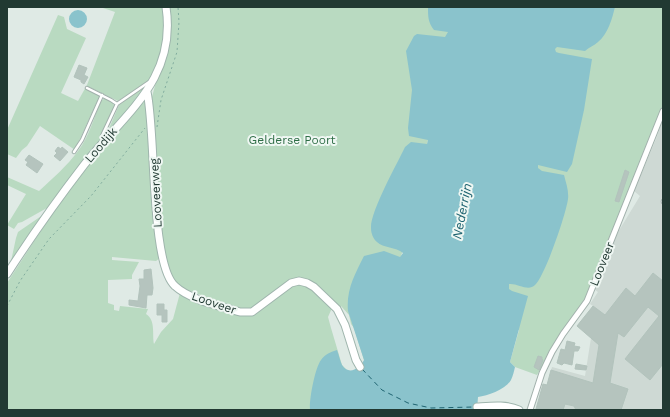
<svg xmlns="http://www.w3.org/2000/svg" width="670" height="417" font-family="'Work Sans',sans-serif">
<style>
.built{fill:#ced9d4}
.green{fill:#b9dac1}
.water{fill:#8ac3cc}
.lines{fill:none;stroke-linecap:round;stroke-linejoin:round}
.ferry{stroke:#1f6471;stroke-width:1;stroke-dasharray:5 4;stroke-linecap:butt}
.building{fill:#b5c4be;stroke:#b2c3bc}
.lane-casing{stroke:#a2b1ac;stroke-width:4.5}
.street-casing{stroke:#a2b1ac;stroke-width:7}
.secondary-casing{stroke:#9fb5ad;stroke-width:9}
.path{stroke:#81ac9e;stroke-width:1;stroke-dasharray:2 3;stroke-linecap:butt}
.lane{stroke:#fff;stroke-width:2.5}
.street{stroke:#fff;stroke-width:5}
.secondary{stroke:#fff;stroke-width:7}
.labels{text-anchor:middle;dominant-baseline:central;stroke-width:4;stroke-linejoin:round;paint-order:stroke}
.park-label{font-size:12px;fill:#2e6d46;stroke:#eff7f3}
.street-label{font-size:12px;fill:#213932;stroke:#eff7f3}
.water-label{font-size:13px;font-style:italic;fill:#1f6471;stroke:#eff7f3}
</style>
<rect width="100%" height="100%" fill="#dfeae5"/>
<path class="built" d="M663 119V410H536L543 384 547 385 552 367 585 376 591 338 577 326 593 306 590 304 598 292 594 289 612 242 640 196 634 191 656 139Z"/>
<path class="green" d="M100 7H164L166 27 164 46 151 79 118 101 87 86 86 88 100 95 75 150 40 126 27 146 22 150 16 158 7 154V130L58 15 64 17 67 29 86 38 61 93 78 101 87 85 115 12Z
M168 7H449L448 34 428 140 402 253 364 360 354 328 351 324 349 315 341 306V310L301 280 257 307 244 311 190 291 189 292 176 284 170 273 160 234 152 97 157 78Z
M560 7H663V106L589 293 580 307 557 339 537 375 515 367 510 362 519 330 498 323Z
M149 83V85L105 138 119 105Z
M105 98 113 101 114 106 100 143 54 204 22 222 18 223 14 229 7 225 26 194 7 185V177L39 191C52 179 67 166 78 151 89 137 94 117 101 101Z
M144 102 147 104 160 258 156 261 112 257V260L139 262 132 275V279L108 280V303L114 305V310L119 311 120 306 148 309 146 314C156 320 152 335 154 344L161 332 173 319 180 293 242 316 251 315C262 307 290 281 303 284 312 286 325 302 332 308L328 317 331 328 342 365 347 370 346 410H7V283L57 206 87 166 141 103Z
M50 210 10 266 16 238 18 232Z"/>
<path class="water" d="M428 7H615C612 19 608 34 598 42 594 46 589 47 585 51L557 47 555 49 556 52 559 53 592 59 584 110 572 164 567 172 538 165V168L542 171 564 175C566 183 569 191 568 199 566 214 545 276 535 285 528 292 518 283 509 284V289L512 291 528 296 510 362 515 367C514 371 513 376 511 380 506 389 488 396 478 397L477 410H310C309 400 315 368 321 360 325 354 331 352 337 350 339 355 340 361 342 365 349 376 360 368 364 360L348 311C346 290 355 274 364 256L384 251 400 257 403 253C396 247 383 248 377 242 373 239 371 233 371 228 370 212 397 164 405 147L411 142 427 144 428 140 409 136 408 128 412 90 406 51 414 36 417 34 445 37 448 32 434 30C428 22 428 17 428 7Z
M69 19a9 9 0 1 1 18 0a9 9 0 1 1-18 0Z"/>
<g class="lines">
<path class="ferry" d="M362 369 382 390 408 403 431 408 474 407"/>
</g>
<path class="building" d="M79 65 87 68 84 75 88 77 84 84 81 82V80L74 77Z
M58 147 61 149 62 147 68 152 60 161 54 156 57 153 55 151Z
M29 155 43 164 37 173 26 165 28 162 25 160Z
M625 170 629 172 619 202 615 201Z
M151 269 153 288 152 295H147L146 308 129 305V300L138 301 140 286 139 279H144V270Z
M653 273 663 281V364L650 380 625 359 659 316 648 307 624 337 618 333 610 383 628 389 621 410H576L574 406 565 404 563 410 536 409 543 384 547 385 551 370 593 383 599 345 577 326 593 306 605 315 626 288 635 296Z
M157 304H164V310H167V322H162V315H157Z
M567 341 575 343 574 346 580 347 578 351H574L572 365 564 363 562 365 557 363 561 349 565 350Z
M538 356 542 357V359L543 360 539 370 534 367Z
M576 364 587 366 586 370 575 369Z"/>
<g class="lines">
<g class="lane-casing">
<path id="lane" d="M87 88 111 100 117 104
M103 141 102 136 117 104 149 82
M74 152 82 140 102 95
M663 201V202"/>
</g>
<g class="street-casing">
<path id="street" d="M530 410 542 373 552 352 563 334 587 301 663 111"/>
</g>
<g class="secondary-casing">
<path id="secondary" d="M147 92C156 131 150 264 175 286 190 300 220 306 240 312H252L291 283 299 281 307 283 314 287 337 309 345 325 356 360 360 367
M7 274C31 237 57 200 84 165 124 114 177 80 166 7
M477 407C491 406 506 404 519 410"/>
</g>
<path class="path" d="M157 127 161 100 177 52 179 22 178 7
M7 306 20 281 49 239 91 196 145 128"/>
<use href="#lane" class="lane"/>
<use href="#street" class="street"/>
<use href="#secondary" class="secondary"/>
</g>
<g class="labels">
<g class="park-label">
<text x="292" y="140">Gelderse Poort</text>
</g>
<g class="street-label">
<text transform="translate(101 145) rotate(-49)">Loodijk</text>
<text transform="translate(156 193) rotate(-93)">Looveerweg</text>
<text transform="translate(602 264) rotate(-68)">Looveer</text>
<text transform="translate(214 303) rotate(19)">Looveer</text>
</g>
<g class="water-label">
<text transform="translate(462 211) rotate(-79)">Nederrijn</text>
</g>
</g>
<rect width="670" height="417" fill="none" stroke="#213932" stroke-width="16"/>
</svg>
